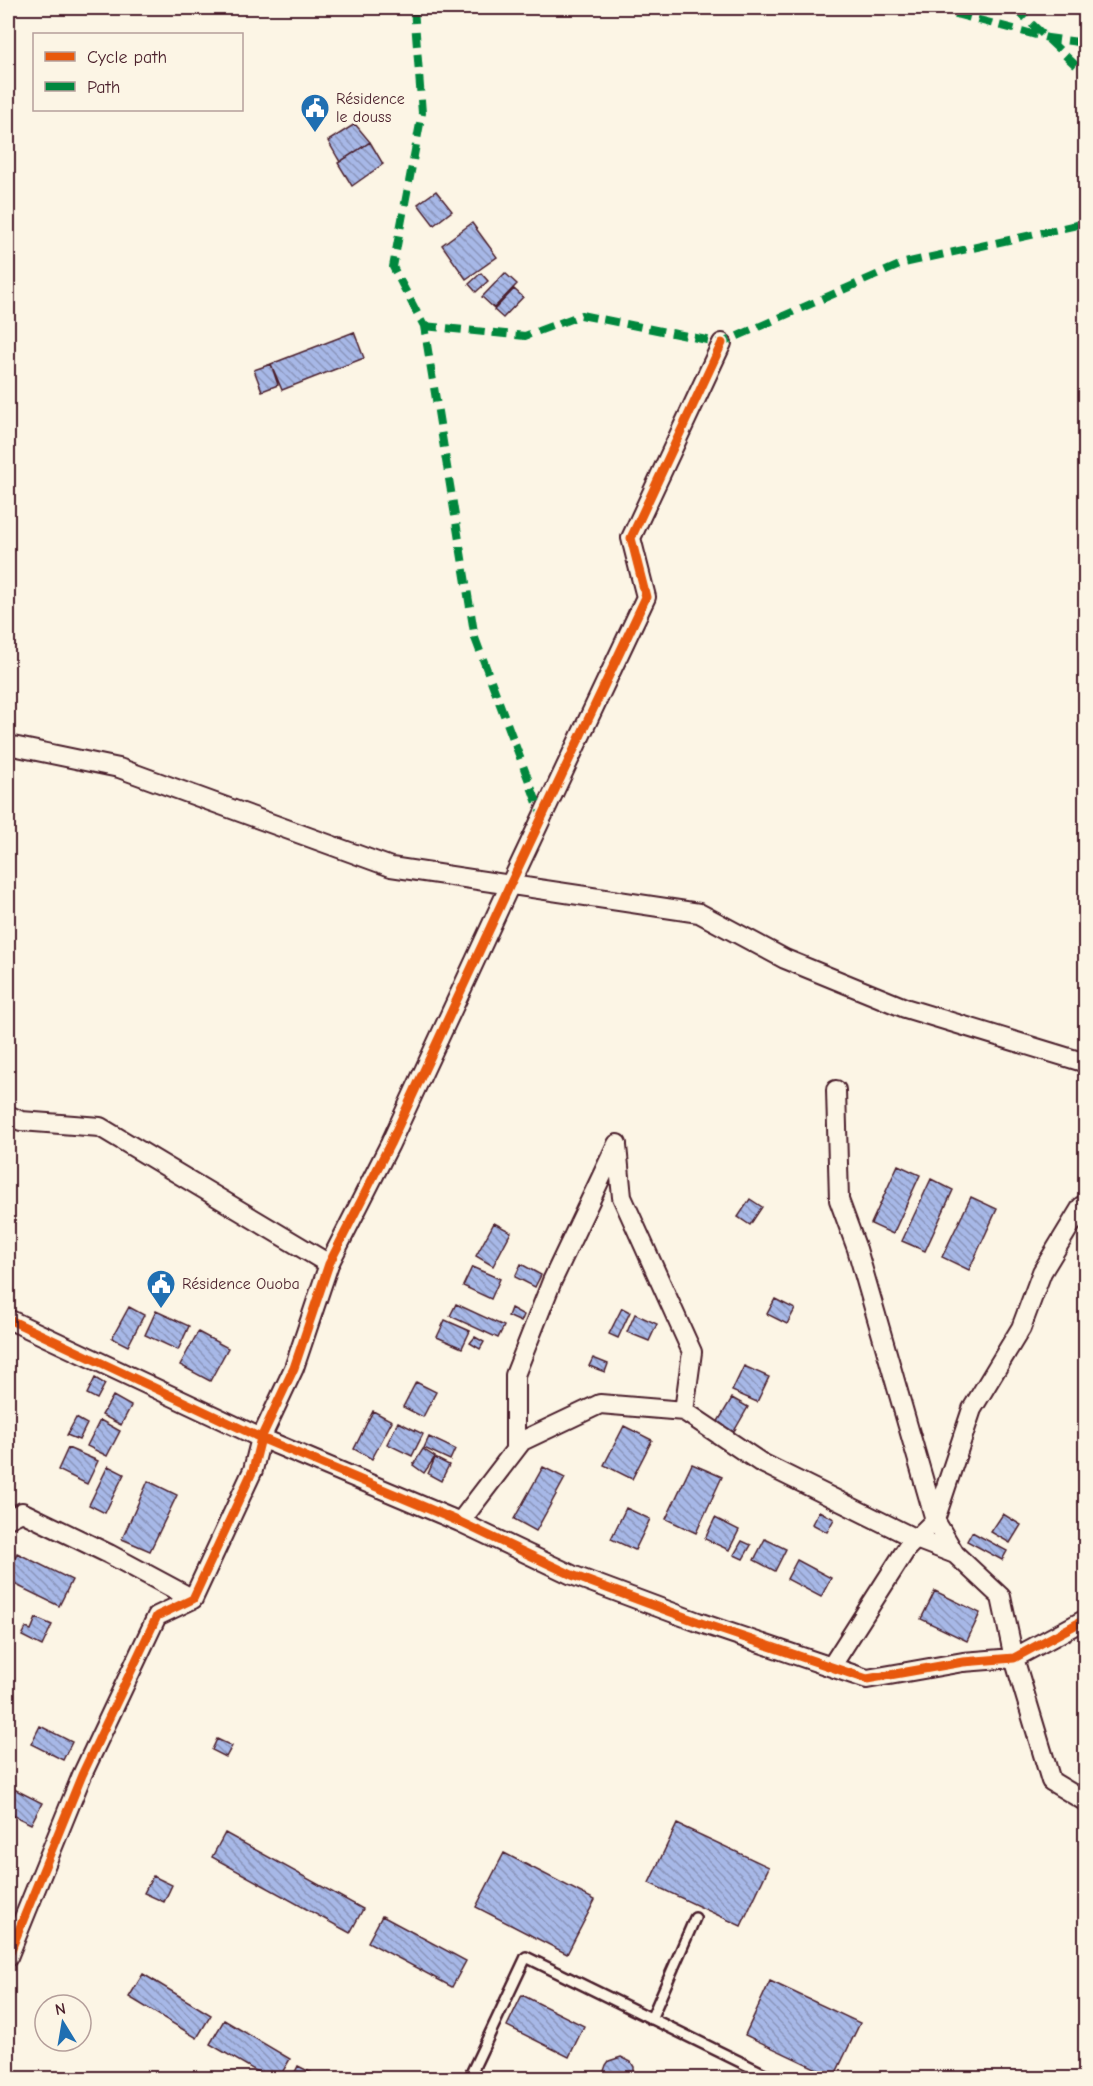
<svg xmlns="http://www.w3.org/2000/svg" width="1093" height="2086" font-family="'Comic Neue',sans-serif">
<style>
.building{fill:url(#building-back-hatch);stroke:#4a1f2b;stroke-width:1.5}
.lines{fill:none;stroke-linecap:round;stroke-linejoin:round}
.service-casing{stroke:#4a1f2b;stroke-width:14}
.minor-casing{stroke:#4a1f2b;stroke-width:22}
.service{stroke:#fcf5e5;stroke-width:9}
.minor{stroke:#fcf5e5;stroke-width:18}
.quiet{stroke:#00873e;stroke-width:8;stroke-dasharray:15 8;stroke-linecap:butt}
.cycleway-casing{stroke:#fcf5e5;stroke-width:13}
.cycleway{stroke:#e8590c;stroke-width:9}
.labels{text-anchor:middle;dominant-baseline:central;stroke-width:5;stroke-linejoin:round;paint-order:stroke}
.poi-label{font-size:16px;fill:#4a1f2b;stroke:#fcf5e5;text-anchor:start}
</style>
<defs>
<pattern id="building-back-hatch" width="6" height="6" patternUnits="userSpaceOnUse" patternTransform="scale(1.5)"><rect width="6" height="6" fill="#a7b8e7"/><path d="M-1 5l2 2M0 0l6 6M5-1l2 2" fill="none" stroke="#8a95bb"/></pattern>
</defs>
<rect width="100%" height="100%" fill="#fcf5e5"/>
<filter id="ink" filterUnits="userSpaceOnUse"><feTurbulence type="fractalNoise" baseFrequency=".0167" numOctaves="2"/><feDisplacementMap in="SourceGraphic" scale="12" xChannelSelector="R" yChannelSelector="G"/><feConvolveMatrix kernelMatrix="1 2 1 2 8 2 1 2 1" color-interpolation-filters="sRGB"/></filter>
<g filter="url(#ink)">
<path class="building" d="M355 124 370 142 340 162 328 141Z
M370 142 383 164 352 186 338 163Z
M436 191 452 211 434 225 418 204Z
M472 223 497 257 466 279 442 245Z
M481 273 488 281 476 292 469 284Z
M505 273 517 284 494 308 482 297Z
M514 289 523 297 503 318 494 310Z
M354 332 364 358 282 390 271 364Z
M271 364 278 385 262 391 254 370Z
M898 1165 920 1175 893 1234 871 1224Z
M931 1179 953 1190 925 1251 902 1241Z
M971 1197 997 1209 969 1270 942 1257Z
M750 1199 762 1207 750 1225 738 1217Z
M494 1223 511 1232 493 1266 476 1256Z
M521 1264 541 1275 535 1287 515 1277Z
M472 1267 500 1279 491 1299 463 1286Z
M775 1299 795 1309 787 1324 767 1314Z
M456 1304 504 1326 498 1338 450 1316Z
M129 1307 144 1315 128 1346 112 1338Z
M511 1308 524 1315 521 1322 508 1316Z
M622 1308 630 1312 618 1338 609 1334Z
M156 1311 189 1326 178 1350 145 1335Z
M635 1314 657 1324 649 1341 627 1332Z
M445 1320 470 1331 462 1348 437 1337Z
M198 1332 228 1348 210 1381 180 1365Z
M475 1337 484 1342 480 1349 470 1343Z
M593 1358 608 1364 605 1372 589 1366Z
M744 1366 769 1377 757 1402 732 1391Z
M95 1378 105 1384 97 1399 87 1394Z
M416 1382 436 1392 423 1417 403 1407Z
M113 1396 131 1406 121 1425 102 1415Z
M732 1398 748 1407 733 1433 717 1423Z
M373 1411 392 1421 372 1459 354 1449Z
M76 1418 87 1424 79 1440 67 1435Z
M100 1420 120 1431 107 1456 87 1446Z
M398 1422 423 1434 412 1456 387 1444Z
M624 1426 652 1440 632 1479 604 1465Z
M429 1437 455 1449 450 1460 424 1448Z
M68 1448 98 1461 87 1484 58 1470Z
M423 1449 435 1457 424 1473 413 1465Z
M435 1458 449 1465 441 1481 428 1474Z
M692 1464 722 1477 696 1533 666 1519Z
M108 1466 124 1474 105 1513 89 1505Z
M543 1467 565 1478 536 1531 514 1519Z
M148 1481 177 1495 150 1551 122 1539Z
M626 1508 650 1519 635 1550 611 1539Z
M819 1511 834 1519 827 1532 812 1524Z
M1003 1514 1021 1525 1010 1543 991 1532Z
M715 1518 739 1530 729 1550 705 1539Z
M972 1532 1007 1551 1002 1560 967 1541Z
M765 1539 786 1549 775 1571 754 1560Z
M742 1541 751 1545 743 1559 734 1555Z
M17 1553 72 1580 59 1606 8 1581V1572Z
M797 1560 831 1578 821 1597 787 1579Z
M935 1591 980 1613 967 1641 921 1619Z
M36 1618 52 1625 42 1646 22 1636 26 1628 31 1630Z
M40 1726 72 1742 63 1760 31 1744Z
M217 1739 232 1746 226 1757 212 1750Z
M8 1786 42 1803 31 1824 8 1813Z
M677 1824 769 1867 741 1926 649 1883Z
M225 1833 363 1909 350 1933 212 1857Z
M504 1853 595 1900 567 1954 476 1907Z
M153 1876 172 1885 164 1902 144 1893Z
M382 1916 466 1961 452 1987 368 1942Z
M143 1974 211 2015 197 2038 129 1997Z
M770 1981 860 2023 834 2077 745 2035Z
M522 1995 584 2026 569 2057 507 2026Z
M224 2020 290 2059 279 2078H268L210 2044Z
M621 2057 631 2062 634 2067V2078H605L604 2071 606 2065 609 2061Z
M298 2066 322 2078H292Z"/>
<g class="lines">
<g class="service-casing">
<path id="service" d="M651 2019 695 1918
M469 2078 526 1957 773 2078"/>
</g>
<g class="minor-casing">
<path id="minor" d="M8 745 119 768 391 867 699 913 785 959 905 1008 1086 1063
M836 1090 839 1200 857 1249 935 1520 955 1554 1001 1597 1014 1658 1051 1781 1086 1802
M8 1115 21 1121 100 1127 329 1264
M617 1146 622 1197 692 1352 684 1411
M8 1319 261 1438 460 1522 572 1575 698 1622 867 1679 963 1662 1014 1658 1086 1619
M515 1450V1375L552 1281 617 1144
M8 1519 22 1512 109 1554 193 1599
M460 1522 522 1441 600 1404 684 1411 760 1462 916 1539 955 1554
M831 1667 907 1548 935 1520 972 1409 1021 1328 1042 1272 1082 1206
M8 1957 82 1775 157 1616 193 1599 253 1470 261 1438 294 1368 329 1264 390 1144 510 885 646 597 631 538 722 343"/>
</g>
<use href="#service" class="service"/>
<use href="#minor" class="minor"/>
<path class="quiet" d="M414 8 422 113 393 267 424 326 475 638 542 816
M933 8 1048 38 1086 43
M1015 8 1086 75
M424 326 525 336 581 315 722 343 904 263 1086 223"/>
<g class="cycleway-casing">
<path id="cycleway" d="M8 1319 261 1438 460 1522 572 1575 698 1622 867 1679 963 1662 1014 1658 1086 1619
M8 1957 82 1775 157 1616 193 1599 253 1470 261 1438 294 1368 329 1264 390 1144 510 885 646 597 631 538 722 343"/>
</g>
<use href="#cycleway" class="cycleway"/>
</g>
</g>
<defs>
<g id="civic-pin" transform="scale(1.5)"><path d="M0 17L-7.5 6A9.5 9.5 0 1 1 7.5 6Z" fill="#1f6fb2" stroke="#fcf5e5"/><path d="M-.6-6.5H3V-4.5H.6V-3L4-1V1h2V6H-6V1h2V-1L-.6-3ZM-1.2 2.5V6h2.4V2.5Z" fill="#fff"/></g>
</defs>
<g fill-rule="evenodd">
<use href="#civic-pin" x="315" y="108"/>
<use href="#civic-pin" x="161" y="1284"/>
</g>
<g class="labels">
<g class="poi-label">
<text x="336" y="99">Résidence<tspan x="336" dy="18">le douss</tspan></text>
<text x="182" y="1284">Résidence Ouoba</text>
</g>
</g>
<rect width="1093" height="2086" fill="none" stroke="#fcf5e5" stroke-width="30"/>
<rect x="15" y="15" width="1063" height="2056" fill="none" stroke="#4a1f2b" stroke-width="2" filter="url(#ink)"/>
<rect x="33" y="33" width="210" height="78" fill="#fcf5e5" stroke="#b59f9b" stroke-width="1.5"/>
<rect x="45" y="52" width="30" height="9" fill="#e8590c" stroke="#b59f9b" stroke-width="1.5"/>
<text x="87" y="63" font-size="18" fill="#4a1f2b">Cycle path</text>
<rect x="45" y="82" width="30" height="9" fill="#00873e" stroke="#b59f9b" stroke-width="1.5"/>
<text x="87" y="93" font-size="18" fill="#4a1f2b">Path</text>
<g transform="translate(63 2023) rotate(349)"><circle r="28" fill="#fcf5e5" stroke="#b59f9b" stroke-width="1.5"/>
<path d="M0-4.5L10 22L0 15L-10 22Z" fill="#1f6fb2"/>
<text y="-9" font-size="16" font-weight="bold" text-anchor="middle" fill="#4a1f2b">N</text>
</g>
</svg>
